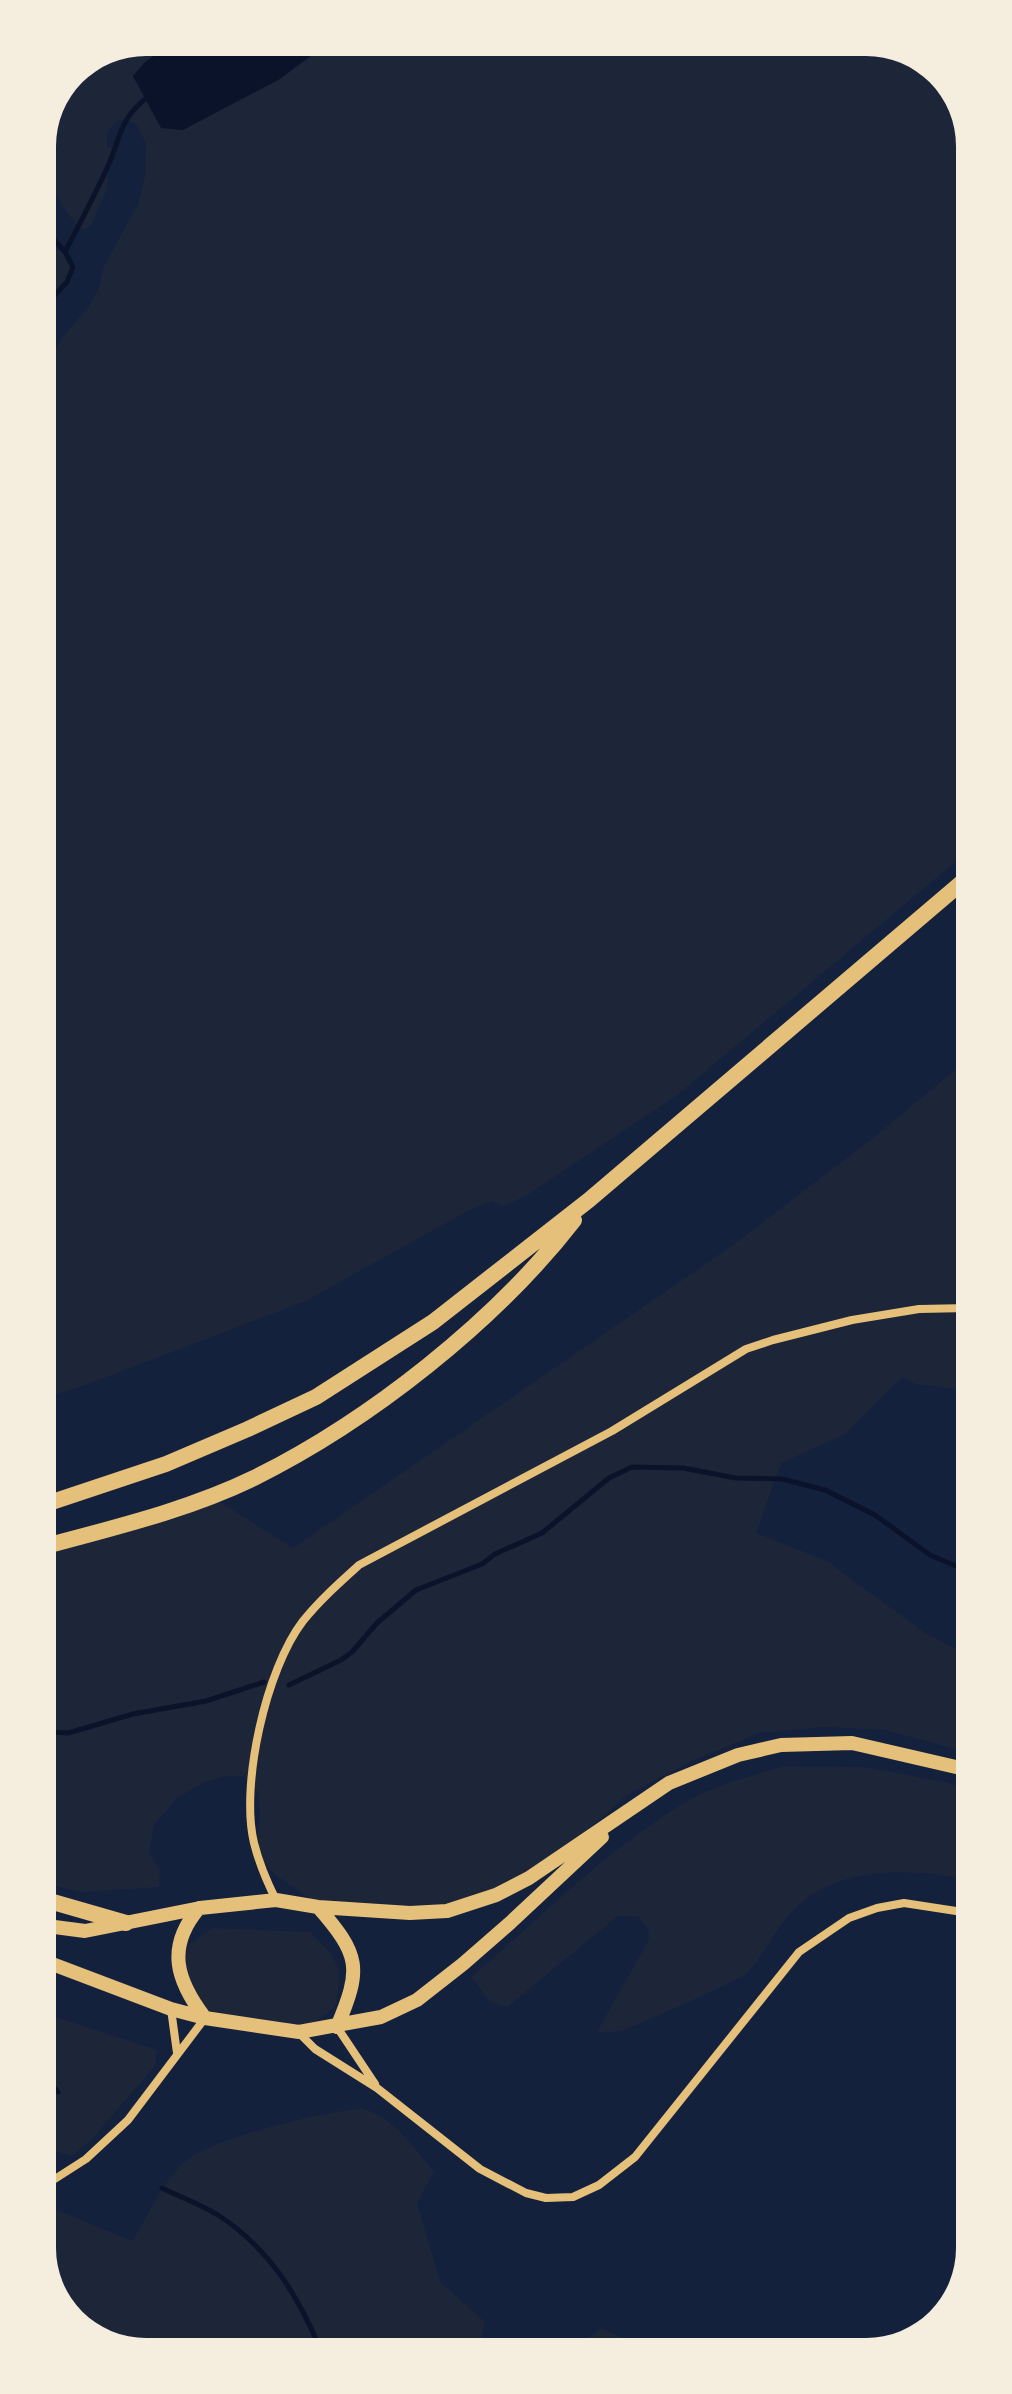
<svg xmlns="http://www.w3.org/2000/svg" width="1012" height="2394" font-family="Rubik,sans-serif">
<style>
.green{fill:#1d2539}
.water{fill:#0b132b}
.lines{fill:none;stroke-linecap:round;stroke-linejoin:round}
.stream{stroke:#0b132b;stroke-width:5}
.minor{stroke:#e5c07b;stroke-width:8}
.primary{stroke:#e5c07b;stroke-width:14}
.trunk{stroke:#e5c07b;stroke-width:16}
</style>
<rect width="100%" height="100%" fill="#14213d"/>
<path class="green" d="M146 42H174L145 62 133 76 162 128 183 130 308 59 329 42H873L930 64 965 113 966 853 676 1096 524 1197 503 1206 491 1201 464 1213 306 1301 75 1389 45 1396 43 370 63 337 90 305 99 288 104 266 138 205 145 176 146 143 135 123 119 119 107 133V146L115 150 108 170 107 189 91 226 82 230 67 213 42 168V140L73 72Z
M61 250 77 267 69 281 43 301 42 252Z
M967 1060 968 1390 915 1384 902 1377 844 1435 781 1463 756 1533 827 1561 925 1633 968 1655 969 1753 885 1730 823 1727 759 1733 690 1762 626 1796 548 1864 496 1896 444 1907 317 1904 274 1874 263 1860 257 1843 260 1815 258 1792 244 1776H227L207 1781 177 1798 154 1825 149 1853 160 1869 159 1887 83 1892 50 1885 46 1871V1551L177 1518 215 1499 293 1548 733 1245 868 1142Z
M785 1766 864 1767 944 1782 969 1789V1879C907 1868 832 1864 787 1917 773 1934 763 1956 748 1972 743 1979 634 2027 621 2031 613 2032 604 2032 597 2032L649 1939 648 1930 639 1917 618 1916 507 2007 492 2003 471 1977C541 1918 606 1849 686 1802 717 1784 751 1776 785 1766Z
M213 1928 310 1932C339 1960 344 1967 335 2007L306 2029 192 2008 176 1978 185 1947Z
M47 2014 157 2050 155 2066 92 2139 72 2156 47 2149Z
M362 2108C396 2120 412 2145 434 2172L417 2203 440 2282 485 2322 479 2349 139 2352 82 2330 47 2281V2210L52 2208 132 2241C148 2217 160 2188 179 2167 204 2138 322 2113 362 2108Z
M602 2328 642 2348 570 2349Z"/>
<path class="water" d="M174 42H329L280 79 183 130 161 128 133 76 145 62Z"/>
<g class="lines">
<path class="stream" d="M42 226 65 252 73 267 67 282 43 308
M65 252C80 223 95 195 108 166 122 134 119 119 149 96
M289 1685 341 1660 352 1652 377 1623 416 1590 482 1564 495 1554 542 1533 609 1478 632 1467 683 1468 736 1478 782 1479 825 1490 875 1515 930 1555 968 1571
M46 1732 68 1733 133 1714 206 1701 264 1682
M47 2079 58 2092
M162 2188C180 2197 200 2204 218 2215 269 2248 298 2295 321 2351"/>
<path class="minor" d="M276 1900C267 1882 259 1863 254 1843 240 1785 266 1669 303 1621 320 1600 339 1583 359 1565L612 1431 746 1349 773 1340 852 1320 919 1309 968 1308
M171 2009 177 2053
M337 2027 375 2084
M299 2033 315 2049 377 2088 480 2169 526 2193 546 2198 573 2197 599 2185 635 2157 799 1952 849 1918 877 1908 904 1903 969 1913
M47 2184 86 2159 128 2120 205 2018"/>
<path class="primary" d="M318 1907C360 1955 362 1968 337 2027
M199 1908C166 1947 176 1980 205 2018
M47 1926 85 1931 200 1908 276 1900 318 1907 410 1913 447 1911 496 1895 529 1878 669 1783 738 1755 781 1745 852 1743 969 1770
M47 1962 171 2009 205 2018 299 2032 381 2017 417 2000 463 1964 510 1923 602 1837"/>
<path class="trunk" d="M46 1504 166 1464 248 1429 316 1397 433 1322 589 1200 967 878
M46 1546C116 1527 188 1510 254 1478 369 1421 495 1322 574 1220
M46 1900 126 1923"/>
</g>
<path d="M0 0H1012V2394H0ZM146 56H866A90 90 0 0 1 956 146V2248A90 90 0 0 1 866 2338H146A90 90 0 0 1 56 2248V146A90 90 0 0 1 146 56Z" fill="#f5edde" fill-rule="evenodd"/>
</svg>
